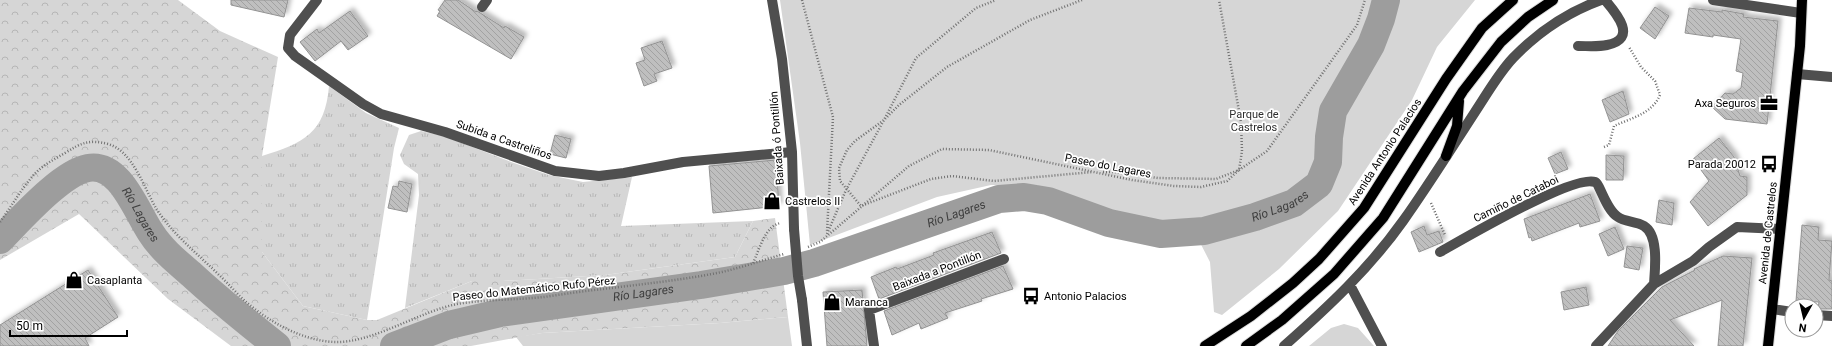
<svg xmlns="http://www.w3.org/2000/svg" width="1832" height="346" font-family="Roboto,sans-serif">
<style>
.grass{fill:url(#grass-tufts)}
.forest{fill:url(#forest-crowns)}
.park{fill:#d6d6d6}
.lines{fill:none;stroke-linecap:round;stroke-linejoin:round}
.river{stroke:#9d9d9d;stroke-width:28}
.building{fill:url(#building-back-hatch);stroke:#939393;filter:url(#shadow)}
.major-casing{stroke:#dbdbdb;stroke-width:12}
.path{stroke:#717171;stroke-width:2.5;stroke-dasharray:1 2;stroke-linecap:butt}
.minor{stroke:#4f4f4f;stroke-width:10}
.major{stroke:#000;stroke-width:10}
.minor-bridge{stroke:#4f4f4f;stroke-width:10}
.labels{text-anchor:middle;dominant-baseline:central;stroke-width:3.5;stroke-linejoin:round;paint-order:stroke}
.poi-label{font-size:11px;fill:#000;stroke:#fff;text-anchor:start}
.park-label{font-size:11px;fill:#2d2d2d;stroke:#fff}
.street-label{font-size:11px;fill:#000;stroke:#fff}
.water-label{font-size:12px;font-style:italic;fill:#3e3e3e;stroke:#fff}
</style>
<defs>
<pattern id="grass-tufts" width="24" height="20" patternUnits="userSpaceOnUse"><rect width="24" height="20" fill="#d6d6d6"/><path d="M3 7l-1-3M5 7V3M7 7l1-3M15 17l-1-3M17 17v-4M19 17l1-3" fill="none" stroke="#b6b6b6"/></pattern>
<pattern id="forest-crowns" width="20" height="18" patternUnits="userSpaceOnUse"><rect width="20" height="18" fill="#d6d6d6"/><path d="M2 6a3 3 0 1 1 6 0M12 15a3 3 0 1 1 6 0" fill="none" stroke="#b6b6b6"/></pattern>
<pattern id="building-back-hatch" width="6" height="6" patternUnits="userSpaceOnUse"><rect width="6" height="6" fill="#bfbfbf"/><path d="M-1 5l2 2M0 0l6 6M5-1l2 2" fill="none" stroke="#a2a2a2"/></pattern>
<filter id="shadow"><feDropShadow dx="3.5" dy="-3.5" stdDeviation="2" flood-color="#0004"/></filter>
</defs>
<rect width="100%" height="100%" fill="#fff"/>
<path class="grass" d="M329 86 366 113 399 128 394 148 367 320 303 306 262 252V156C304 143 325 133 329 86Z
M421 131 444 136 511 162 549 175 583 182 632 177 621 226 753 221 735 257 605 275 503 281H472L405 308 419 195 418 174 404 164 400 155 409 135Z"/>
<path class="forest" d="M0 0H178L220 31 278 57 262 156V252L303 306 367 320H377L472 281H503L605 275 735 257 753 221 775 218 788 317 720 323 542 333 471 346H231L168 299 79 214 0 260Z"/>
<path class="park" d="M780 0H1475L1437 47 1412 100 1338 211 1279 269 1222 315 1214 312 1210 262 1190 223 1160 222 1115 216 1036 185H991L937 197 810 245 800 143Z
M788 317 792 346H523L516 337 542 333 720 323Z
M1344 324 1358 328 1374 346H1309L1331 328Z"/>
<g class="lines">
<g class="river">
<path id="s1" d="M0 240C20 220 61 173 88 168 120 162 136 211 151 233 161 249 177 262 191 274 219 300 248 323 277 346"/>
<path id="s2" d="M394 346 449 325 500 313 701 285 784 271 814 263 999 199 1024 197 1048 201 1109 223 1161 234 1204 231 1255 217 1294 203 1319 184 1328 162 1329 137 1333 111 1371 45 1381 19 1386 0"/>
</g>
</g>
<path class="building" d="M231 0H288L284 17 231 5Z
M445 0H458L476 12 477 11 504 28 505 26 524 37 511 59 437 16 440 11 438 10Z
M1655 7 1669 16 1655 39 1640 28Z
M1689 8 1722 12V10L1744 14 1743 17 1778 21 1767 124 1725 119 1712 107 1725 93 1733 94 1741 88 1743 73 1736 71 1741 39 1713 35V37L1685 33Z
M350 11 368 36 348 50 341 41 315 61 300 42 317 29 319 33Z
M662 41 672 68 654 74 657 81 644 86 636 63 645 60 641 48Z
M1623 91 1629 114 1610 122 1602 100Z
M555 135 571 139 566 158 550 154Z
M1719 138 1734 157 1740 176 1747 177V195L1708 226 1690 202 1709 181 1693 159Z
M1561 152 1568 169 1555 174 1548 158Z
M1606 155 1624 156 1623 180H1606Z
M776 160 779 206 713 213 709 166Z
M399 181 412 184 407 212 388 208 393 186 398 187Z
M1590 194 1600 221 1580 227 1579 223 1532 241 1531 237 1529 238 1524 219Z
M1659 200 1674 203 1672 225 1656 222Z
M1802 225 1819 227 1818 240 1832 241 1829 280 1832 281V309H1818L1819 302 1796 301Z
M1424 226 1427 235 1439 231 1443 242 1419 252 1411 232Z
M1615 227 1624 249 1608 256 1599 234Z
M992 232 1001 253 879 299 871 277 896 267 897 269 934 255 933 253Z
M1627 246 1643 248 1639 270 1624 267Z
M1723 256 1752 258 1743 346H1718L1722 300 1670 320 1694 346H1608L1618 331 1662 287 1695 270 1694 269Z
M1003 266 1013 289 981 299 982 301 945 313 948 318 921 329 919 323 892 335 884 311Z
M88 270 118 317 85 338 89 346H0V325Z
M1586 287 1589 305 1564 310 1561 292Z
M862 290 867 346H827L823 292Z"/>
<g class="lines">
<g class="major-casing">
<path id="major" d="M1446 156 1457 126 1459 101
M1205 346 1251 316 1293 283 1319 259 1364 208 1446 79 1482 28 1513 0
M1246 346 1282 320 1334 274 1383 218 1463 91 1501 42 1528 17 1553 0
M1768 346 1800 46 1802 0"/>
</g>
<path class="path" d="M802 0 833 117 827 232
M1082 0 1030 20 947 67 899 105 884 120 855 141 847 150 839 168 840 181 861 206 931 179 952 176 994 181 1092 172
M1604 147 1609 145 1614 126C1631 118 1652 114 1660 95L1655 81 1641 67 1629 47
M1103 172H1115L1158 178 1216 179 1239 170 1267 151 1357 25 1365 0
M1431 203 1445 235
M0 222C11 207 20 191 32 177 41 166 53 160 65 153 81 143 89 139 108 144 133 151 144 188 156 208 173 235 197 253 219 275 228 283 236 293 245 301 269 322 303 341 335 342 373 343 418 312 457 304 486 299 516 300 544 297 564 294 584 291 603 289 643 284 683 280 722 272 743 267 763 260 784 254
M827 234 846 190 884 120 916 58 976 8 996 0
M808 247 820 242 909 166 942 149 989 150 1132 180 1174 186 1201 187 1227 181 1239 170 1242 151 1241 122 1219 0
M753 263C759 251 765 225 781 223"/>
<path class="minor" d="M317 0 290 35 288 48 295 56 363 104 381 114 445 132 555 171 599 176 624 173 683 162 792 152
M772 0 782 59 792 152 794 229
M1713 0 1801 13
M482 7 487 0
M1578 46C1588 46 1598 47 1607 45 1638 39 1617 14 1605 0
M1797 74 1832 77
M1440 252C1463 239 1574 174 1595 182 1600 184 1606 210 1618 217 1625 222 1636 221 1644 226 1659 235 1655 269 1654 284
M1350 285 1382 346
M802 300 807 346
M1772 309 1792 312
M1816 315 1832 316
M874 346 869 310 1004 259
M1284 346C1327 308 1369 269 1403 221 1428 186 1451 149 1475 112 1487 94 1498 74 1513 58 1538 32 1568 12 1601 0
M1596 346 1654 284 1693 261 1709 247 1737 227 1780 229"/>
<use href="#major" class="major"/>
<path class="minor-bridge" d="M794 229 798 276 802 300"/>
</g>
<defs>
<g id="office-bare" transform="scale(1.38)"><path d="M-6-3h4V-5.5h4V-3h4V5H-6ZM-1-4.5V-3h2v-1.5ZM-6 0V1H6V0Z" fill="#000" stroke="#fff" stroke-width="2.5" paint-order="stroke"/></g>
<g id="bus-bare" transform="scale(1.38)"><path d="M-5-6H5V4H4V6H2V4H-2V6H-4V4H-5ZM-3.5-4V0h7V-4ZM-3.5 1.2v1.5H-2V1.2ZM2 1.2v1.5H3.5V1.2Z" fill="#000" stroke="#fff" stroke-width="2.5" paint-order="stroke"/></g>
<g id="shop-bare" transform="scale(1.38)"><path d="M-5-2.5h2.3a2.7 3.5 0 0 1 5.4 0H5L5.5 6h-11ZM-1.5-2.5h3a1.5 2.3 0 0 0-3 0Z" fill="#000" stroke="#fff" stroke-width="2.5" paint-order="stroke"/></g>
</defs>
<g fill-rule="evenodd">
<use href="#office-bare" x="1769" y="103"/>
<use href="#bus-bare" x="1769" y="164"/>
<use href="#shop-bare" x="772" y="201"/>
<use href="#shop-bare" x="74" y="280"/>
<use href="#bus-bare" x="1031" y="296"/>
<use href="#shop-bare" x="832" y="302"/>
</g>
<g class="labels">
<g class="poi-label">
<text x="1756" y="103" text-anchor="end">Axa Seguros</text>
<text x="1756" y="164" text-anchor="end">Parada 20012</text>
<text x="785" y="201">Castrelos II</text>
<text x="87" y="280">Casaplanta</text>
<text x="1044" y="296">Antonio Palacios</text>
<text x="845" y="302">Maranca</text>
</g>
<g class="park-label">
<text x="1254" y="114">Parque de<tspan x="1254" dy="13">Castrelos</tspan></text>
</g>
<g class="street-label">
<text transform="translate(777 138) rotate(-94)">Baixada ó Pontillón</text>
<text transform="translate(504 140) rotate(19)">Subida a Castreliños</text>
<text transform="translate(1385 152) rotate(-57)">Avenida Antonio Palacios</text>
<text transform="translate(1108 166) rotate(11)">Paseo do Lagares</text>
<text transform="translate(1516 199) rotate(-26)">Camiño de Cataboi</text>
<text transform="translate(1768 233) rotate(-84)">Avenida de Castrelos</text>
<text transform="translate(937 271) rotate(-21)">Baixada a Pontillón</text>
<text transform="translate(534 289) rotate(-6)">Paseo do Matemático Rufo Pérez</text>
</g>
<g class="water-label">
<text stroke="none"><textPath href="#s2" startOffset="916">Río Lagares</textPath></text>
<text stroke="none"><textPath href="#s2" startOffset="580">Río Lagares</textPath></text>
<text stroke="none"><textPath href="#s1" startOffset="190">Río Lagares</textPath></text>
<text stroke="none"><textPath href="#s2" startOffset="256">Río Lagares</textPath></text>
</g>
</g>
<g transform="translate(1804 318) rotate(188)"><circle r="19" fill="#ffffff" stroke="#999999"/>
<path d="M0-3L7 15L0 10L-7 15Z" fill="#000000"/>
<text y="-6" font-size="11" font-weight="bold" text-anchor="middle" fill="#000000">N</text>
</g>
<path d="M10 330v6h117v-6" fill="none" stroke="#000000" stroke-width="2"/>
<text x="16" y="330" font-size="12" fill="#000000" stroke="#ffffff" stroke-width="3" paint-order="stroke">50 m</text>
</svg>
